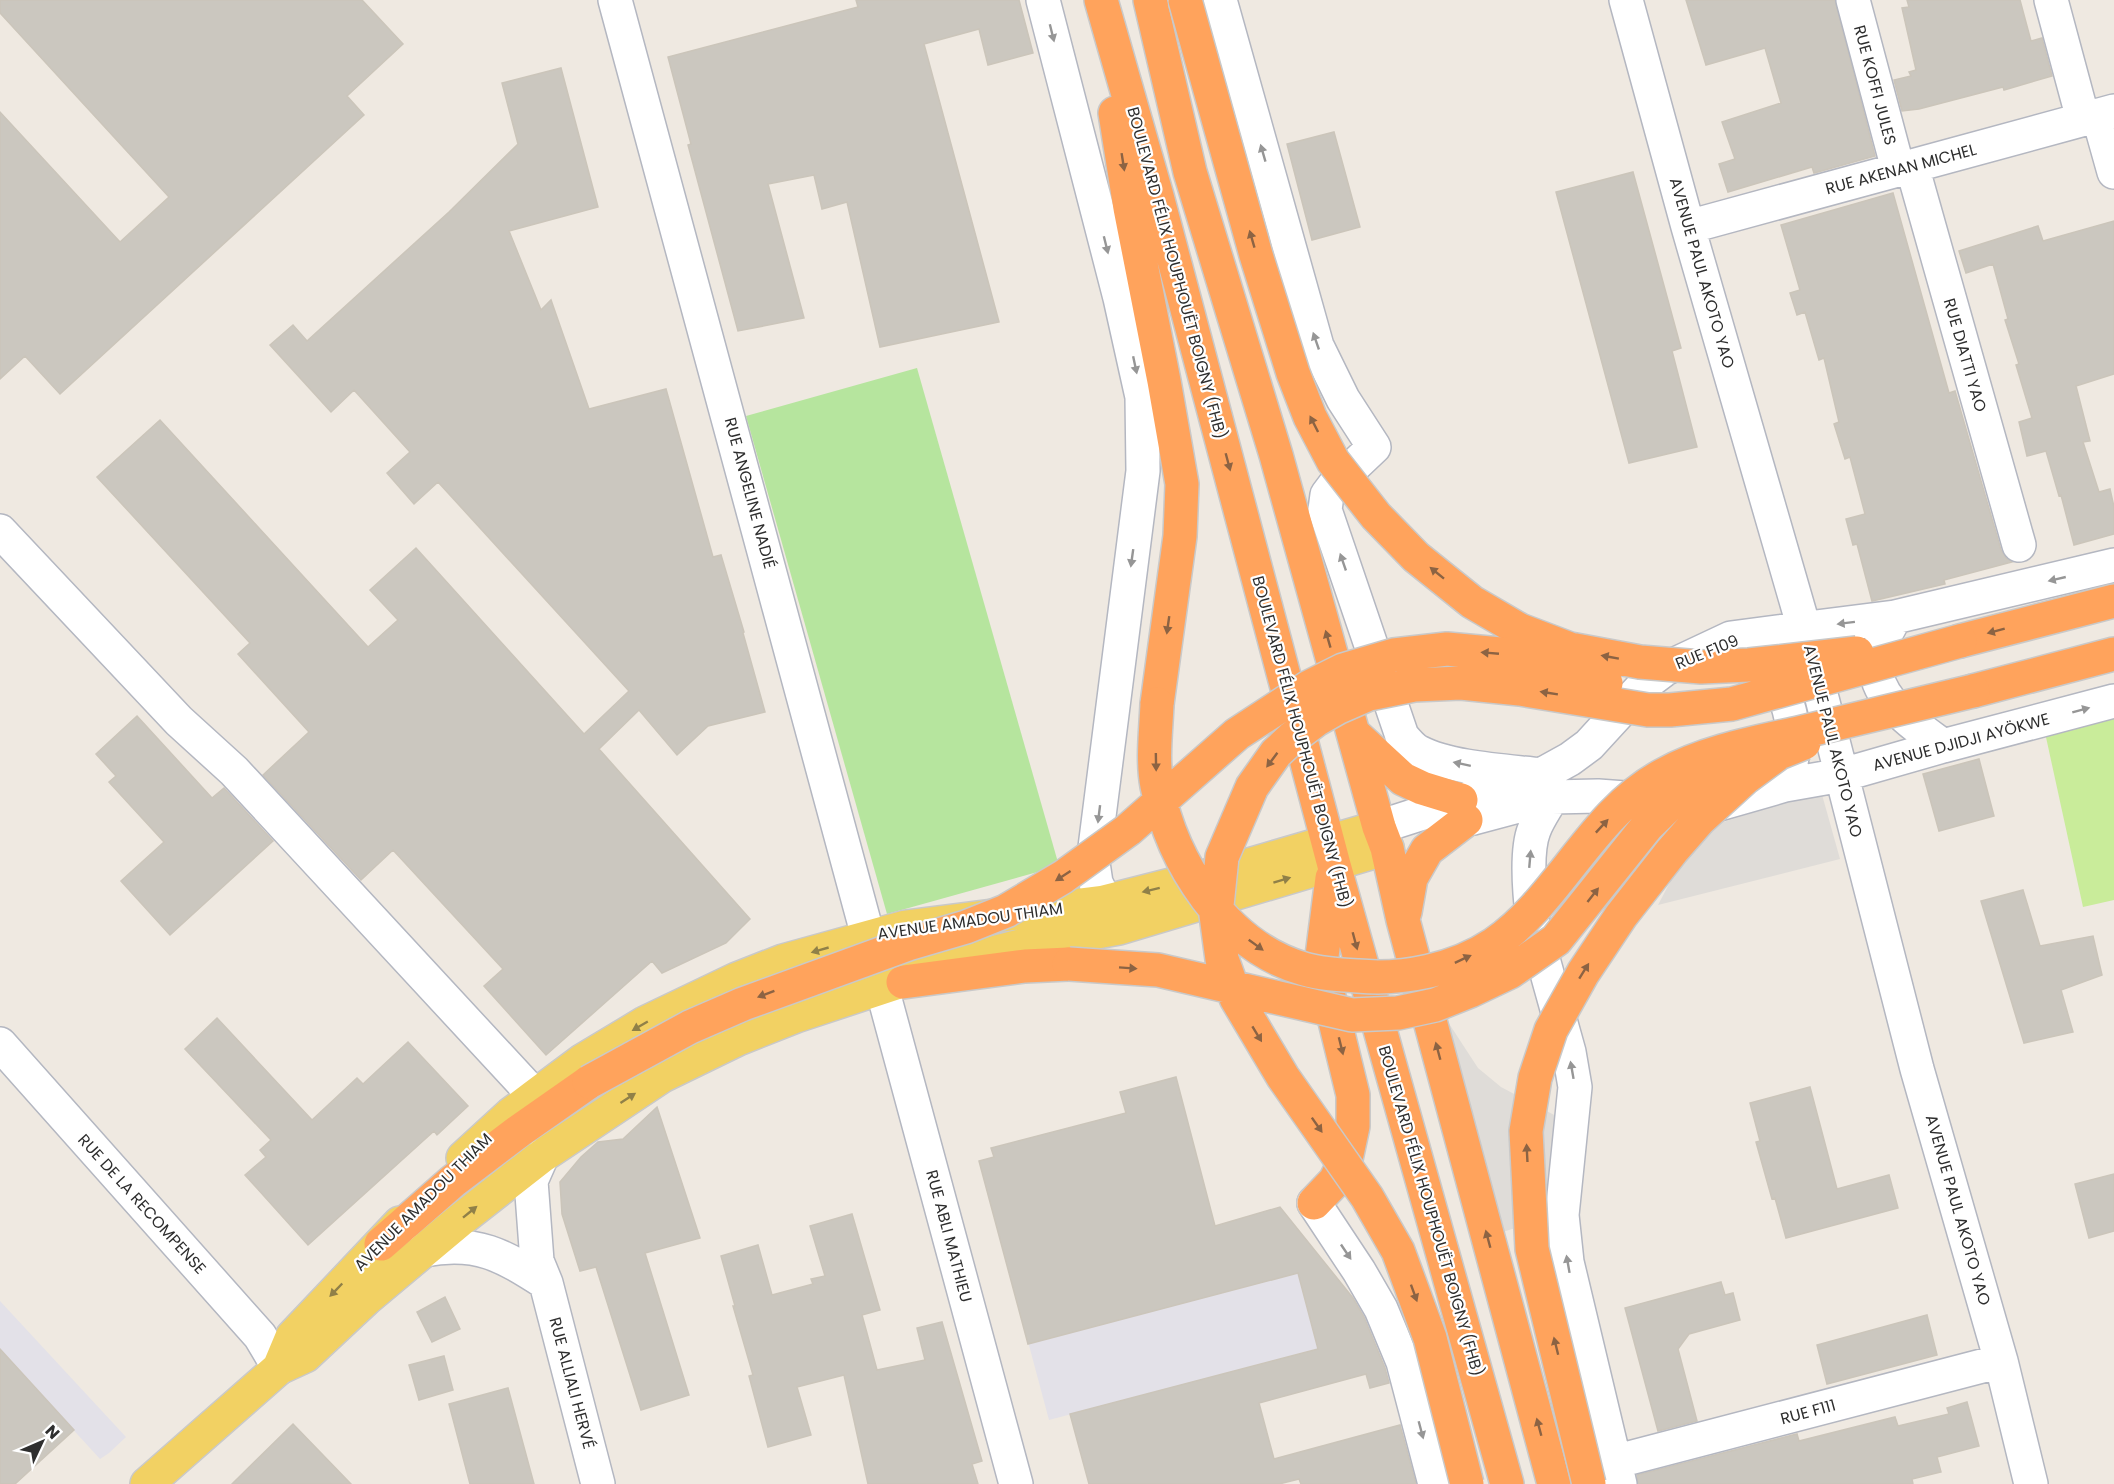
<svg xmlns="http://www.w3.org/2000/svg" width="2114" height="1484" font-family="Poppins,sans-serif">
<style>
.industrial{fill:#e3e1e8}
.green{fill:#b6e59e}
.pitch{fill:#c9ec9a}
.plaza{fill:#dfdcd8}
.building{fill:#cbc7bf;stroke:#cbc5ba;stroke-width:1.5}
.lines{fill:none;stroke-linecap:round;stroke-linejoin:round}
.minor-casing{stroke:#b4b7c1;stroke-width:36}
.major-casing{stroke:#c9c9c9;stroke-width:36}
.highway-casing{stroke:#c9c9c9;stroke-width:36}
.minor{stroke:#fff;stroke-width:33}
.major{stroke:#f2d163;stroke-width:33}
.highway{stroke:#ffa35c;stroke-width:33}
.highway-bridge-casing{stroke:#c9c9c9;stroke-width:36;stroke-linecap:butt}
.highway-bridge{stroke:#ffa35c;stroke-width:33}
.oneway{fill:#969696}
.oneway2{fill:#8c6343}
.oneway3{fill:#908048}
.labels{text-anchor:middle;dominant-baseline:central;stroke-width:4.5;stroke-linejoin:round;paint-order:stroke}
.street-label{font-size:16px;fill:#2e2e2e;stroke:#fff}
</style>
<rect width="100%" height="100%" fill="#efe9e1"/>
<path class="industrial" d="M1280 1207 1380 1332 1049 1420 1011 1278 1215 1226Z
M0 1301 126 1437 109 1453 100 1459 0 1350Z"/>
<path class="green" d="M917 368 1059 866 887 914 746 416Z"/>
<path class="pitch" d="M2114 713V900L2083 907 2044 728Z"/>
<path class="plaza" d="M1821 791 1840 859 1658 905 1679 865 1711 826Z
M1446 1019 1478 1068 1501 1087 1558 1117 1543 1225 1512 1229 1500 1233Z"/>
<path class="building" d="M0 0H362L403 44 347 96 364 115 60 394 25 356 0 379V112L120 242 169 197 0 13Z
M856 0H1019L1033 53 988 65 979 29 924 44 999 322 880 347 847 202 822 209 814 175 768 184 804 318 738 331 688 145 691 144 668 57 858 7Z
M1686 0H1835L1875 156 1814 173 1812 167 1728 192 1719 164 1735 159 1722 122 1781 103 1765 48 1706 65Z
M1907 0H2020L2031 41 2042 38 2052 76 2004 90 2003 87 1919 109 1902 111 1894 80 1911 76 1909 72 1916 70 1902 8 1909 7Z
M561 68 598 207 509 231 541 310 551 300 589 409 666 389 713 557 721 555 744 632 743 633 765 712 708 726 677 755 639 710 599 749 750 919 726 943 662 973 652 961 546 1055 484 986 503 969 393 850 361 880 263 775 309 732 238 654 250 643 97 477 160 420 368 647 398 620 370 590 416 548 584 734 629 691 438 482 414 504 387 473 410 452 354 390 331 412 270 345 293 325 307 341 449 212 518 144 502 83Z
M1334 132 1360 227 1312 240 1287 144Z
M1633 172 1681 348 1672 351 1697 447 1629 463 1556 192Z
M1893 193 1949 393 1955 391 2001 550 2006 558 2012 562 1944 580 1945 584 1872 601 1857 544 1853 545 1846 519 1865 514 1850 457 1845 459 1834 424 1839 422 1824 358 1819 360 1805 312 1797 315 1790 293 1800 290 1781 225Z
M2114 221V374L2076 386 2090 441 2083 442 2099 492 2110 489 2114 507V534L2074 545 2061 495 2059 496 2046 451 2027 456 2019 422 2032 418 2016 365 2019 364 2005 320 2008 319 1993 264 1966 273 1959 251 2038 226 2043 241Z
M137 716 212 798 224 788 273 841 170 935 121 881 164 842 109 782 116 776 96 754Z
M1979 759 1994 816 1939 831 1923 774Z
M2023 890 2040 946 2093 936 2102 975 2061 990 2073 1032 2024 1043 1981 901Z
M217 1018 312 1120 357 1078 363 1084 408 1042 468 1106 437 1135 434 1131 308 1245 245 1175 266 1157 260 1150 271 1140 185 1049Z
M1176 1077 1215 1226 1280 1207 1353 1298 1364 1317 1385 1368 1389 1383 1370 1388 1366 1374 1259 1403 1274 1459 1400 1425 1416 1484H1301L1299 1479 1279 1484H1089L1070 1414 1318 1349 1298 1273 1028 1344 979 1161 994 1157 991 1148 1126 1113 1120 1092Z
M1810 1087 1837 1189 1889 1175 1898 1208 1786 1238 1775 1198 1772 1199 1756 1142 1760 1141 1750 1103Z
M657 1107 700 1238 645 1253 689 1395 641 1410 596 1267 580 1271 562 1214 560 1182 581 1157 598 1142 623 1139Z
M2114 1174V1231L2089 1238 2075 1184Z
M852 1214 880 1310 862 1315 877 1370 925 1360 917 1328 942 1322 982 1461 972 1464 978 1484H868L844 1375 797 1387 811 1435 768 1447 749 1376 753 1375 733 1306H735L721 1256 758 1245 772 1295 813 1284 811 1279 825 1276 810 1226Z
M1721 1282 1725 1295 1733 1293 1740 1320 1689 1334 1678 1349 1697 1421 1658 1431 1625 1308Z
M445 1297 460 1329 432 1342 417 1312Z
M1927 1315 1937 1355 1827 1384 1817 1345Z
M0 1349 74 1430 15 1484H0Z
M444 1356 453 1390 419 1400 409 1365Z
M508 1388 534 1484H470L449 1404Z
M1967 1402 1979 1446 1937 1457 1941 1472 1912 1479 1913 1484H1638L1637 1475 1797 1434 1799 1441 1895 1417 1898 1426 1949 1414 1947 1408Z
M293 1424 351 1484H232Z"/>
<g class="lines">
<g class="minor-casing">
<path id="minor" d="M615 0 1016 1484
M1043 0 1120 298 1142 397 1143 471 1093 863 1096 883 1117 925
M1220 0 1317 346 1343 399 1374 447 1336 483 1327 495 1325 510 1402 736C1407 742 1413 749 1419 752 1449 768 1507 771 1541 775
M1626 0 1688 227 1804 628 1917 1069 2001 1361 2031 1484
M1853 0 1898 169
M2051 0 2083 119
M2098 115 2114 172
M1912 166 2019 545
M1688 227 2114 111
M0 531 179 721 234 771 535 1096
M1895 617C1889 628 1882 640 1878 651 1865 695 1914 724 1943 746
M1768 665C1783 681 1793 718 1794 740 1795 747 1792 756 1791 763
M1552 797C1546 808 1538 819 1534 830 1525 853 1530 899 1533 923L1569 1052 1575 1087 1562 1215 1567 1262 1620 1484
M1707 805H1716L1785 785 1842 775 1943 746 2114 701
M1473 818 1552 797 1598 796 1652 800
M1379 827 1541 775 1570 759 1589 745 1645 684 1665 669 1731 638 1895 617 2114 565
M0 1044 260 1336 279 1368
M542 1156 531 1181 537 1261 546 1283 598 1484
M1314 1203 1359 1271 1381 1309 1403 1362 1435 1484
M424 1250C478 1240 502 1255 546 1283
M1614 1462 2001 1361"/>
</g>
<g class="major-casing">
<path id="major" d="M463 1158 511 1114 535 1096 582 1061 645 1023 737 979 783 961 906 927 1104 902 1242 867 1379 827
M279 1368 292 1337 400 1223
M147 1484 279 1368 305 1356 366 1299 459 1221 542 1156 662 1076 738 1039 796 1016 965 960 1024 945 1119 928 1387 848"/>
</g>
<g class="highway-casing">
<path id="highway" d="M1101 0 1157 196 1334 865 1507 1484
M1150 0 1190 172 1276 455 1379 827 1387 848 1403 920 1554 1484
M1115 113 1130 208 1164 381 1182 484 1180 536 1157 704
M1960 641 2114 601
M1973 691 2114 654
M1354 734 1403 779 1422 788 1461 800
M1405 912 1411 878 1427 850 1466 820
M903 982 1025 966 1069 964
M1314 1203 1335 1181 1346 1159 1353 1126V1095L1321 964 1332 878
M381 1244 453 1181 519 1131 589 1082"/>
</g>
<use href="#minor" class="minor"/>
<use href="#major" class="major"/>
<use href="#highway" class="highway"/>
<g class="highway-bridge-casing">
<path id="highway-bridge" d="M1185 0 1256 255 1293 373 1310 417 1333 461 1376 516 1416 557 1472 602 1520 630 1570 649 1640 662 1701 667 1749 665 1857 653
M1157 704C1156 730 1152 760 1157 786 1172 863 1225 946 1304 969 1321 974 1340 975 1358 976 1403 980 1455 970 1494 944 1560 899 1591 814 1663 775 1704 752 1752 743 1798 733 1856 719 1915 705 1973 691
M1069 964 1158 970 1352 1015 1398 1013 1435 1005 1470 991 1510 972 1556 940 1648 825 1676 798 1729 759
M589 1082 690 1027 743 1004 908 944 966 927 1006 911 1063 877 1128 830 1237 734 1309 687 1343 670 1394 655 1447 649 1511 655 1565 673 1606 683
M1467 1484 1430 1338 1398 1251 1367 1197 1283 1077 1236 998 1222 959 1216 915 1222 857 1252 787 1276 753 1292 738 1316 720 1337 708 1369 694 1414 685 1461 683 1520 689 1648 710H1670L1732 704 1960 641
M1589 1484 1532 1249 1526 1131 1535 1078 1551 1030 1583 973 1621 916 1672 851 1700 819 1745 778 1779 753 1804 743"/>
</g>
<use href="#highway-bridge" class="highway-bridge"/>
</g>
<defs><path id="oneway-solid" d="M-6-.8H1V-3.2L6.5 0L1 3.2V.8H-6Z" transform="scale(1.5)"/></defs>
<g class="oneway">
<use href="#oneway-solid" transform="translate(1052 33) rotate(76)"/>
<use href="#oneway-solid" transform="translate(1263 153) rotate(-106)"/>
<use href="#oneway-solid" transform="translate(1106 245) rotate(76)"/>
<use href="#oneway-solid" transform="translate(1316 341) rotate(-109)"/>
<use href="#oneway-solid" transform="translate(1135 365) rotate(78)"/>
<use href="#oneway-solid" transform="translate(1132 558) rotate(98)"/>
<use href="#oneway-solid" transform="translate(1343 562) rotate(-109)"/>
<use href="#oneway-solid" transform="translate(2057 579) rotate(167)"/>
<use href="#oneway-solid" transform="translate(1846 623) rotate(173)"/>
<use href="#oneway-solid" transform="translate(2081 710) rotate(-15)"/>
<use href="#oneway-solid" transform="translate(1462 764) rotate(-168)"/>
<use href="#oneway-solid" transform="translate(1099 814) rotate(97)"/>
<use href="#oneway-solid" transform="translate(1530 859) rotate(-85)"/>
<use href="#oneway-solid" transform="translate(1572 1070) rotate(-100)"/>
<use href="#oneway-solid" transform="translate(1346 1252) rotate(56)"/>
<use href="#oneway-solid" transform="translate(1568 1264) rotate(-100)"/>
<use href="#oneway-solid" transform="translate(1421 1430) rotate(75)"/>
</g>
<g class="oneway2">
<use href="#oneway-solid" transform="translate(1123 162) rotate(81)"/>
<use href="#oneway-solid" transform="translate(1252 239) rotate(-106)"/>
<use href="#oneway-solid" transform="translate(1314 424) rotate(-117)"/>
<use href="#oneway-solid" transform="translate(1228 462) rotate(75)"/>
<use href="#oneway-solid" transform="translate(1437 573) rotate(-141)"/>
<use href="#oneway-solid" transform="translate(1168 625) rotate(98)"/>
<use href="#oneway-solid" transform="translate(1996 631) rotate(165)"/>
<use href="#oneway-solid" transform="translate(1328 639) rotate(-106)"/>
<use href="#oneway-solid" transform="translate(1490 653) rotate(-175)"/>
<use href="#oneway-solid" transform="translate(1610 657) rotate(-170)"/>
<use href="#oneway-solid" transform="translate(1549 693) rotate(-171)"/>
<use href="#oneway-solid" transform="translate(1272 760) rotate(127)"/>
<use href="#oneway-solid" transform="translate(1156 762) rotate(89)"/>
<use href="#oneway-solid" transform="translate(1602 826) rotate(-47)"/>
<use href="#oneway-solid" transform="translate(1063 876) rotate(147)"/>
<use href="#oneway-solid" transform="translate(1593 895) rotate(-52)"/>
<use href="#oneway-solid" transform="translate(1355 941) rotate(75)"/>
<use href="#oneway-solid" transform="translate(1256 945) rotate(36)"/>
<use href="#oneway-solid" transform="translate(1463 959) rotate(-25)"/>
<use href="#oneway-solid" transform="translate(1128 968) rotate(4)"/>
<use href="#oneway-solid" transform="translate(1584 971) rotate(-58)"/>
<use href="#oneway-solid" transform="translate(766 994) rotate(159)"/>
<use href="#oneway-solid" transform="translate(1257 1034) rotate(59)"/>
<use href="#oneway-solid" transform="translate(1341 1046) rotate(76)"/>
<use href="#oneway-solid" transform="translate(1438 1051) rotate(-105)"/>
<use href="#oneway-solid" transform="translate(1317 1125) rotate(55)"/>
<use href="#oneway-solid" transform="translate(1527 1153) rotate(-93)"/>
<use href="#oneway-solid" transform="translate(1488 1239) rotate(-105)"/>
<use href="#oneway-solid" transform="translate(1414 1293) rotate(70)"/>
<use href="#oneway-solid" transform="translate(1556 1346) rotate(-104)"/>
<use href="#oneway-solid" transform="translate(1539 1427) rotate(-105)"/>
</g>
<g class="oneway3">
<use href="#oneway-solid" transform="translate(1282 880) rotate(-17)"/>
<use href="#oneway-solid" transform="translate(1151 890) rotate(166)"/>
<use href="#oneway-solid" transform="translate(820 950) rotate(164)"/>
<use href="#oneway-solid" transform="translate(640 1026) rotate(150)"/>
<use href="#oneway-solid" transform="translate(628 1098) rotate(-33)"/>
<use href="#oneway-solid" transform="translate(470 1212) rotate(-39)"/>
<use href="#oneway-solid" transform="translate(336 1290) rotate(134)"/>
</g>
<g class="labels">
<g class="street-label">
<text transform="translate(1875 85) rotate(75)">RUE KOFFI JULES</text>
<text transform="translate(1901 169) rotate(-15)">RUE AKENAN MICHEL</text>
<text transform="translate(1177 273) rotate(75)">BOULEVARD FÉLIX HOUPHOUËT BOIGNY (FHB)</text>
<text transform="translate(1702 273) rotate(74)">AVENUE PAUL AKOTO YAO</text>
<text transform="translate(1965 355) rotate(74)">RUE DIATTI YAO</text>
<text transform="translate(750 493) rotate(75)">RUE ANGELINE NADIÉ</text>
<text transform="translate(1707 652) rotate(-22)">RUE F109</text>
<text transform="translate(1833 741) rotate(76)">AVENUE PAUL AKOTO YAO</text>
<text transform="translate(1302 742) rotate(75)">BOULEVARD FÉLIX HOUPHOUËT BOIGNY (FHB)</text>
<text transform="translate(1961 742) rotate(-15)">AVENUE DJIDJI AYÖKWE</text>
<text transform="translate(970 921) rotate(-8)">AVENUE AMADOU THIAM</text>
<text transform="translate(423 1202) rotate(-45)">AVENUE AMADOU THIAM</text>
<text transform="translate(142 1204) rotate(48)">RUE DE LA RECOMPENSE</text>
<text transform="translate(1958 1210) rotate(74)">AVENUE PAUL AKOTO YAO</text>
<text transform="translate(1431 1211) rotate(74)">BOULEVARD FÉLIX HOUPHOUËT BOIGNY (FHB)</text>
<text transform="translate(949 1236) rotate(75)">RUE ABLI MATHIEU</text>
<text transform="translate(572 1383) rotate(75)">RUE ALLIALI HERVÉ</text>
<text transform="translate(1808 1412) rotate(-15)">RUE F111</text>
</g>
</g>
<g transform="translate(42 1442) rotate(46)" stroke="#ffffff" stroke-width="4.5" paint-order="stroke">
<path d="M0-4.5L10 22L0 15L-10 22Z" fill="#2e2e2e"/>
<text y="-9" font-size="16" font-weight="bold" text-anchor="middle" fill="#2e2e2e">N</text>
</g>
</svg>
